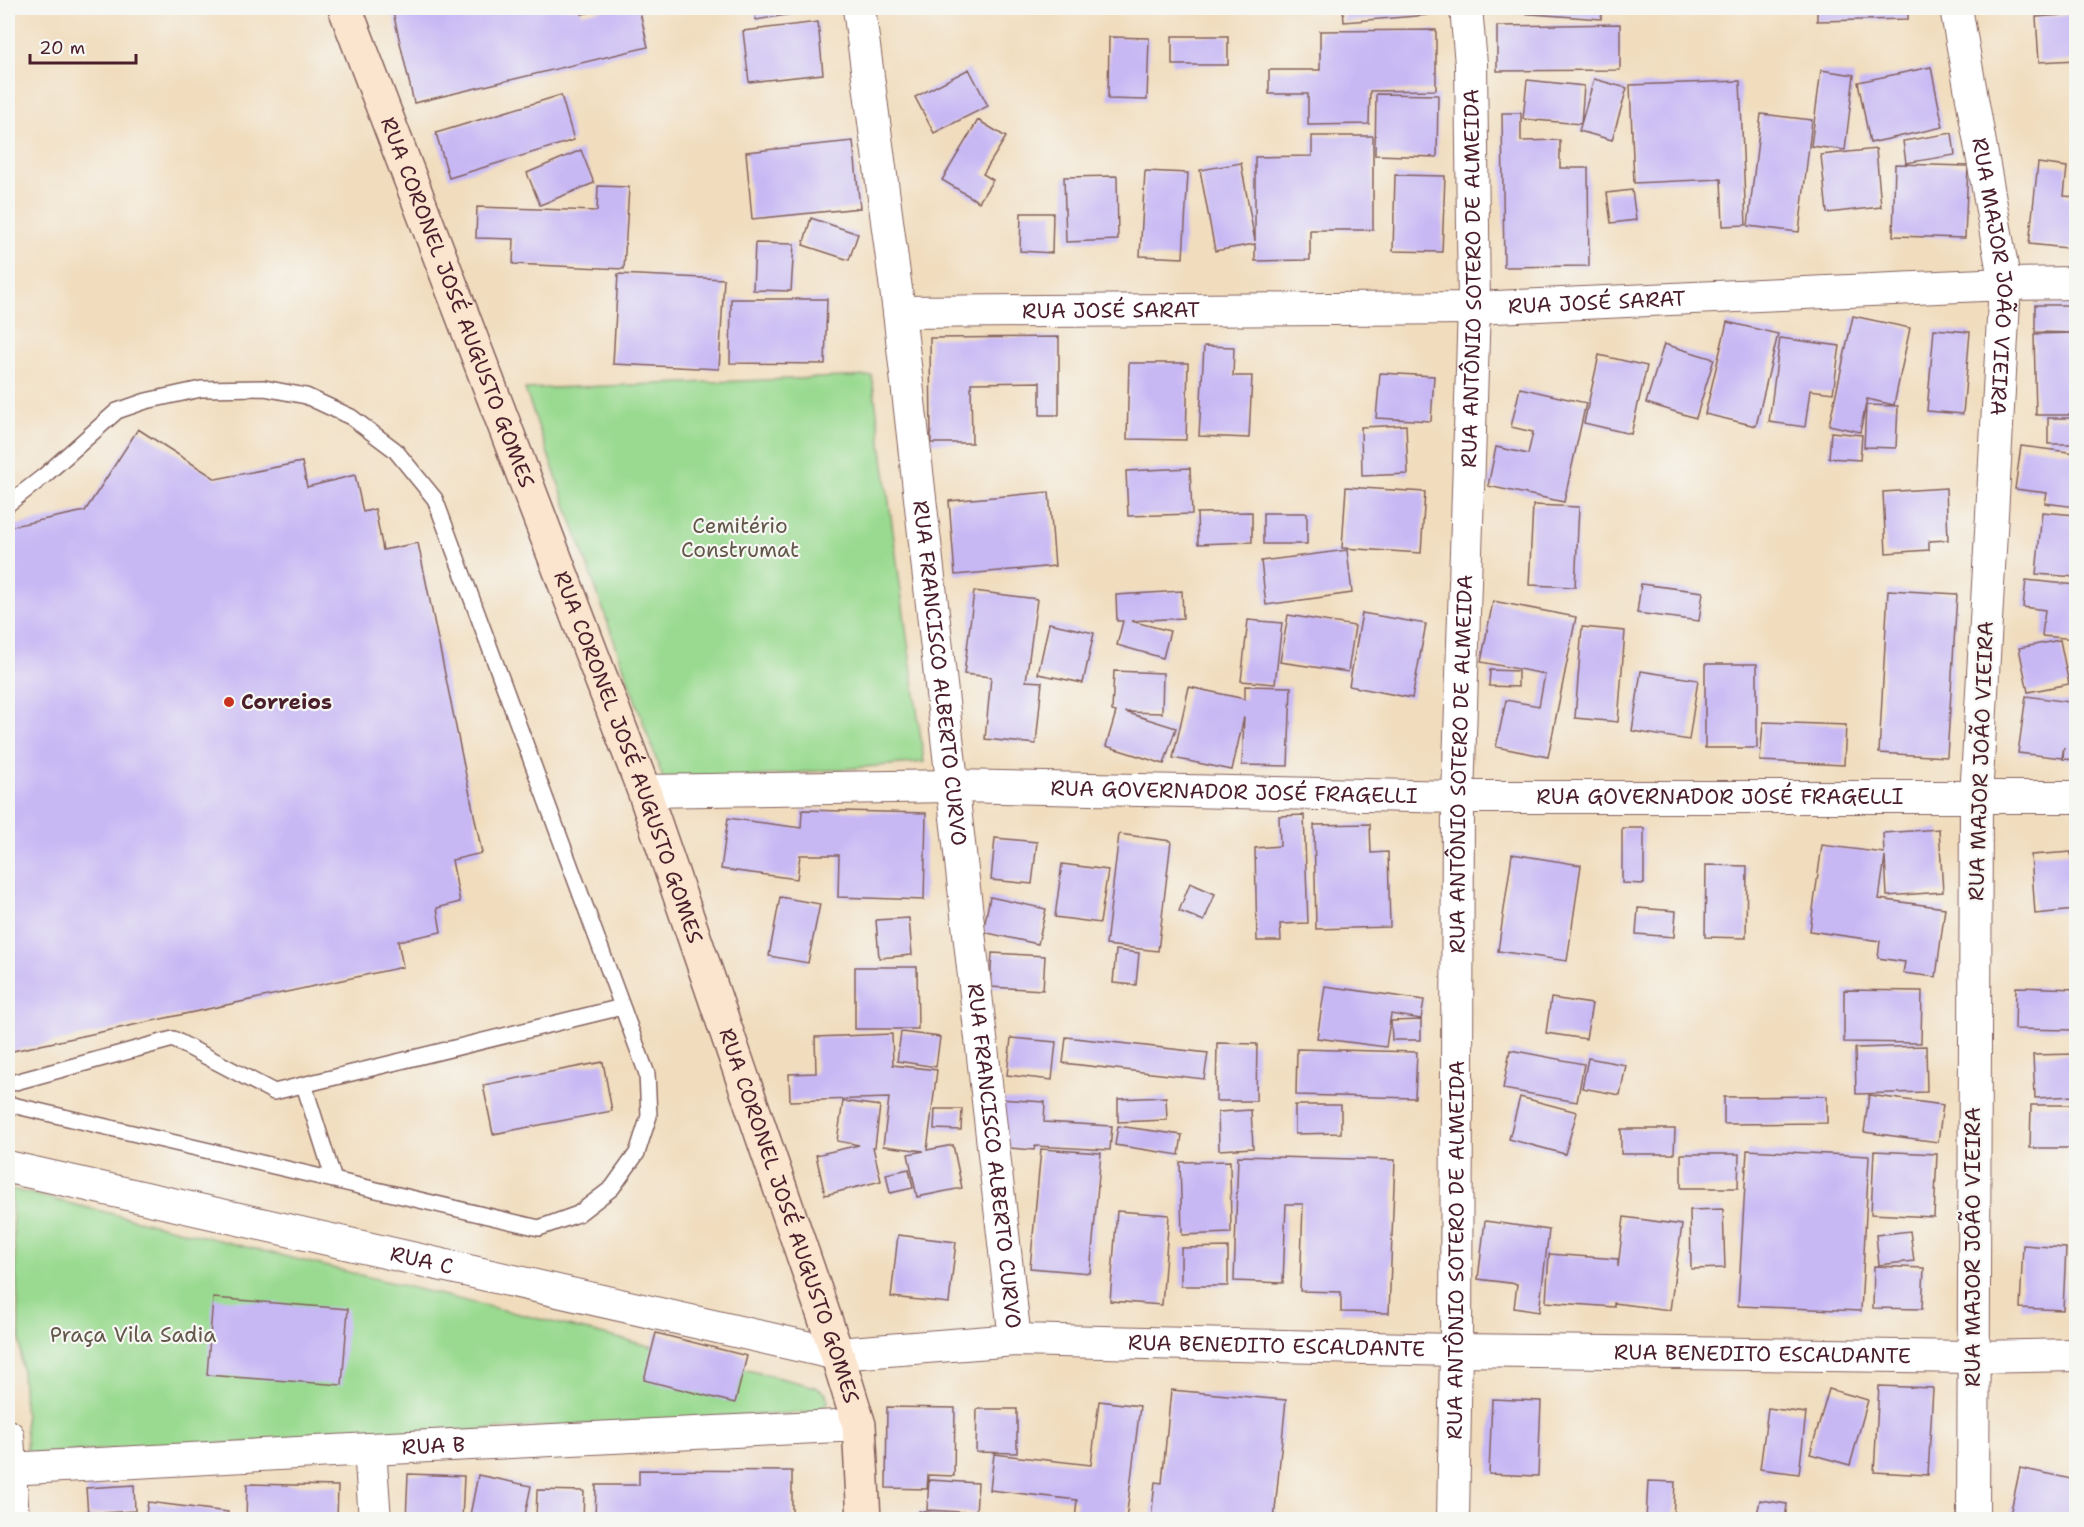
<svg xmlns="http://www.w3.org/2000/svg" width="2084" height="1527" font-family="'Shantell Sans',sans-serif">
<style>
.green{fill:#9ada90;stroke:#727c5e;stroke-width:1.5}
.building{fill:#c7b8f4}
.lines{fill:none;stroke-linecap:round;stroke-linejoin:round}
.lane-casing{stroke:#84625e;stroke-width:18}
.street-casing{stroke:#84625e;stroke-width:34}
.secondary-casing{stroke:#84625e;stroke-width:36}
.lane{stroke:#fff;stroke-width:15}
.street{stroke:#fff;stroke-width:32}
.secondary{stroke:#fbe5cf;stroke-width:33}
.poi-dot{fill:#c8321e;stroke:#f6f6f2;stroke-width:2}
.labels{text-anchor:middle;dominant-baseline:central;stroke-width:4.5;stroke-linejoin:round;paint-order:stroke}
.street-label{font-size:21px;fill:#4a1f2b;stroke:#f6f6f2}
.park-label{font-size:21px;fill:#625749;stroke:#f6f6f2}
.poi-label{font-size:21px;font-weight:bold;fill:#4a1f2b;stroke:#f6f6f2;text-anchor:start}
</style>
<rect width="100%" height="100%" fill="#f6f6f2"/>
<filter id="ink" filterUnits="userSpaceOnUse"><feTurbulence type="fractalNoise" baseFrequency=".0167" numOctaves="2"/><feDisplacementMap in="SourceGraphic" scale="12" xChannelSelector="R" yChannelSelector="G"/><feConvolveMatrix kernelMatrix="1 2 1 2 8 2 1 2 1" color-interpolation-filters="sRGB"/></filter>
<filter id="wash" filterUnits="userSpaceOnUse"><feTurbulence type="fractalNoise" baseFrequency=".008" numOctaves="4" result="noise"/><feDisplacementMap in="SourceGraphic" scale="24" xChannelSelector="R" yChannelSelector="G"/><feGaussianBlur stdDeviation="1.35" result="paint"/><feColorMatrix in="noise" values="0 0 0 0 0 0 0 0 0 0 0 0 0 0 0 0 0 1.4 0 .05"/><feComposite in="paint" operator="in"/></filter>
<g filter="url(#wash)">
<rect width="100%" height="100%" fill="#f1ddbe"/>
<path class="green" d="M872 376 924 762 665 784 525 389Z
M11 1189 816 1387 826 1394 828 1402 821 1412 27 1454Z"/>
<g id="blocks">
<path class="building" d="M392 8H581L582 14 610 8H639L648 47 414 103Z
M754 8H810V11L756 20Z
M1343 8H1427L1428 15 1344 22Z
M1505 8H1603L1601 19 1505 12Z
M1817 8H1908V19L1817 21Z
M2076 14V60L2039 62 2036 17Z
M818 22 823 74 749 82 743 31Z
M1620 24V70L1497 71V26Z
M1436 30V90L1370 91 1369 124 1308 125V94H1269V70H1320V31Z
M1172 36H1228V65H1172Z
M1109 37 1149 38 1147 100 1108 99Z
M1931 67 1943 127 1870 143 1858 82Z
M969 69 988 106 934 133 915 97Z
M1821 70 1854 75 1845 150 1811 146Z
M1594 79 1627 88 1612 140 1579 131Z
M1527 80 1584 86 1581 124 1523 119Z
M1740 81 1746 225 1723 226 1721 179 1634 183 1630 85Z
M1376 94 1438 95 1437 157 1375 155Z
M561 95 574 140 449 178 436 133Z
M1502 113H1521V141L1560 140V168H1588L1589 266 1504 267Z
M1761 114 1812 120 1799 232 1748 226Z
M978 120 1006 137 983 174 993 180 979 202 942 180Z
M1952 133 1955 155 1906 163 1903 141Z
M1312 136H1373V230H1310V260L1255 261V244L1215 251 1200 170 1241 163 1255 241V157L1312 156Z
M853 141 860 208 752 219 746 152Z
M1876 149 1881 207 1827 213 1821 155Z
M581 150 594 183 540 205 527 173Z
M2038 163 2067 167 2064 196 2076 197V249L2029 244Z
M1895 164 1968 166 1965 238 1893 236Z
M1145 171 1188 173 1183 258 1140 256Z
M1395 175 1445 176 1442 252 1393 251Z
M1117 176 1118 240 1066 242 1064 177Z
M598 186 629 187 624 269 513 264 514 239 476 238 477 207 597 211Z
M1632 190 1636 220 1611 223 1607 193Z
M1021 213H1053L1052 253 1020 251Z
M811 218 858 234 849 260 803 245Z
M755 243 794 244 791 291 753 290Z
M618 274 724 279 719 369 613 364Z
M731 299H827L825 364 730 363Z
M2035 305H2076V415H2036L2034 334 2074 333 2035 332Z
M1853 316 1910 328 1894 405 1867 399 1860 432 1829 425Z
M1727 322 1778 334 1756 426 1705 414Z
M1934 329 1970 332 1963 414 1927 411Z
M1059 337V415H1040V382L971 383 972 443H931L930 338Z
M1780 338 1840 346 1833 393 1810 390 1805 427 1769 422Z
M1664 344 1714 359 1696 418 1646 403Z
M1204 346 1234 347 1233 376H1252L1249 438 1199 436Z
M1599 355 1647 366 1631 434 1584 423Z
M1129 363H1188L1186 440 1127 439Z
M1380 373 1434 376 1431 421 1376 418Z
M1520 388 1586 403 1564 502 1488 486 1496 447 1528 454 1533 432 1511 427Z
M1866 405 1898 406 1896 448 1864 447Z
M2048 418H2076V444H2048Z
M1406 425 1408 474 1362 476 1361 427Z
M138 429 216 479 302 462 307 487 355 475 363 512 375 509 383 550 418 543 482 853 452 860 460 902 437 908 441 932 398 941 403 967 8 1052V527L85 511Z
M1831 432 1862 435 1860 460 1829 458Z
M2021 446 2076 453V507L2045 503 2047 493 2015 489Z
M1190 468 1192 514 1128 516 1126 471Z
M1346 487 1425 492 1421 553 1342 548Z
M1946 488 1948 540 1929 541V550L1886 553 1883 492Z
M1049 492 1055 566 955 575 949 501Z
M1533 505 1579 507 1575 587 1529 585Z
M1252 512V542L1198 544 1197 513Z
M2042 512 2076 515V577L2036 574Z
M1263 513H1307V544H1263Z
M1347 550 1352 593 1266 605 1261 561Z
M2026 580 2076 585V639L2042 636 2045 610 2023 607Z
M1641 584 1703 592 1699 621 1637 613Z
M1888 590 1957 594 1947 757 1879 753Z
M974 591 1037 599 1026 681 1042 682 1036 744 985 739 991 677 964 674Z
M1182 591 1183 618 1131 621 1170 631 1163 658 1117 645 1123 621H1117L1116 595Z
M1493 601 1576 617 1548 757 1496 747 1506 700 1539 706 1545 674 1481 662Z
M1362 613 1426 624 1412 698 1349 686Z
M1288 615 1355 626 1348 672 1280 662Z
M1248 620 1282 623 1275 684 1241 681Z
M1049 623 1094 633 1083 683 1038 674Z
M1582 627 1625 631 1618 722 1575 718Z
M2060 640 2069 684 2028 692 2019 648Z
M2075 651H2076V760L2063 759 2064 747 2062 758 2018 753 2026 696 2069 702Z
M1705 664H1757V748H1705Z
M1490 670 1518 671V687L1489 686Z
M1114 671 1163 673 1162 713 1125 712 1176 728 1164 764 1106 746 1116 712 1112 711Z
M1641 671 1698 680 1689 740 1632 731Z
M1245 686 1291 687 1288 766 1242 765 1244 717 1232 770 1173 758 1189 687 1245 699Z
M1763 722 1846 725 1844 765 1760 761Z
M802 810 926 813 924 900 838 897 839 855H800L797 879 721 869 728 818 801 828Z
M1304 815 1308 923 1280 924 1281 941H1257L1255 848 1280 846 1279 816Z
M1370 824 1371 853 1388 852 1390 927 1316 929 1314 825Z
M1622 828H1644V884L1622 883Z
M1939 829 1943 892 1887 896 1885 857 1879 899 1945 908 1936 977 1903 973 1905 962 1878 958 1880 941 1810 931 1822 845 1884 853 1883 833Z
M1119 834 1171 841 1158 951 1106 945Z
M995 838 1037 842 1032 884 991 880Z
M2071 852 2075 910 2035 914 2031 855Z
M1512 854 1581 865 1567 961 1498 951Z
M1062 864 1108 870 1100 923 1055 917Z
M1706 865 1747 866 1746 938 1705 937Z
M1190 883 1215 894 1204 921 1179 911Z
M780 897 820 904 808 963 769 956Z
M990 897 1046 909 1038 944 983 932Z
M1638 908 1676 911 1674 937 1636 934Z
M909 918 912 955 879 958 876 920Z
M1116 950 1139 953 1136 985 1113 983Z
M992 953 1045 956 1043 990 990 987Z
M855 967H917L918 1029H855Z
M1325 986 1424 1000 1421 1019 1391 1014 1386 1047 1317 1038Z
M2016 987 2076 989V1030L2015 1029Z
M1844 990 1922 991 1921 1043 1844 1042Z
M1551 998 1592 1004 1586 1039 1546 1033Z
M1421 1020V1040H1392L1391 1021Z
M901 1032 940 1037 936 1067 897 1061Z
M892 1034 893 1065 937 1070 927 1150 953 1145 962 1188 917 1197 908 1154 924 1151 883 1146 889 1098 790 1101 789 1074 816 1073 815 1037Z
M1066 1037 1208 1053 1204 1079 1063 1063Z
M1011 1038 1056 1042 1052 1080 1007 1075Z
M1217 1043 1257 1044 1256 1101H1216Z
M1926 1046 1927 1092 1856 1094 1855 1048Z
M1297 1049 1417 1052 1415 1098 1296 1095Z
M1510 1050 1584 1064 1577 1102 1503 1089Z
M2076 1054V1096L2035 1098 2033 1055Z
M1588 1058 1626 1065 1620 1095 1582 1088Z
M603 1062 612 1111 493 1134 483 1085Z
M1869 1095 1943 1105 1938 1142 1864 1132Z
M1827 1096V1123L1724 1124V1097Z
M1166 1097 1167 1120 1118 1122V1099Z
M1520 1097 1577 1112 1565 1154 1509 1139Z
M999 1099 1045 1102 1044 1122 1112 1126 1110 1150 1035 1146 1034 1150 996 1147Z
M843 1101 880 1106 875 1147H873L881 1181 825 1195 816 1155 859 1145 837 1141Z
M1295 1105H1341V1133L1295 1134Z
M2031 1105H2076V1148H2030Z
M935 1109H962L961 1130 934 1129Z
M1251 1110 1253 1148 1219 1150 1218 1112Z
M1118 1126 1182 1135 1179 1155 1115 1145Z
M1621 1129H1675L1674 1154H1621Z
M1041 1149 1101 1153 1090 1273 1030 1268Z
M1747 1150 1869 1156 1861 1311 1738 1306Z
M1874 1151 1937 1154 1934 1217 1871 1214Z
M1681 1154H1739L1738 1188H1681Z
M1238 1156 1395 1160 1389 1313 1341 1312V1292L1300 1291 1303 1204H1286L1283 1283 1234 1281Z
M1230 1161 1231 1233 1182 1235 1180 1162Z
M909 1169 913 1188 890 1193 886 1174Z
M1723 1209 1725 1268 1691 1269 1690 1210Z
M1117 1211 1169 1215 1162 1305 1110 1301Z
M1624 1217 1682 1225 1670 1310 1614 1303V1307L1546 1302 1549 1254 1618 1259V1267Z
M1485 1221 1549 1230 1539 1312 1514 1308 1517 1284 1478 1279Z
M1910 1231 1914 1261 1879 1265 1876 1235Z
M898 1235 956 1242 949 1303 891 1297Z
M2023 1245 2066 1248 2063 1310 2020 1308Z
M1228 1247V1286H1181V1248Z
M1874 1266 1924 1268 1922 1309 1873 1308Z
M213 1298 348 1309 342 1385 207 1375Z
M656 1333 747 1356 735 1403 644 1380Z
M1879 1386 1933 1388 1928 1475 1874 1472Z
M1829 1389 1868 1400 1850 1465 1810 1454Z
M1171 1390 1286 1400 1274 1520H1151L1155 1482 1162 1483Z
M1492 1399 1541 1401 1538 1476 1489 1474Z
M1099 1401 1140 1406 1126 1520H1075L1077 1500 990 1490 994 1454 1091 1465Z
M887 1407 955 1408 954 1476 928 1475 927 1489 886 1488Z
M1768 1408 1806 1413 1799 1474 1760 1469Z
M977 1409H1017V1453L976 1452Z
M2020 1468 2076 1480 2075 1520H2009Z
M639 1470 792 1471V1520H595L596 1485H639Z
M408 1474 464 1476 462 1520H406Z
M478 1475 531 1486 524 1520H469Z
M929 1480 978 1483 976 1513 927 1510Z
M1648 1481 1675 1482 1673 1520H1646Z
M247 1484 338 1486 337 1520H246Z
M134 1485 135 1511 88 1514 86 1488Z
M537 1490 584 1491 583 1520H536Z
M1760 1500 1787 1504 1785 1520H1756Z
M148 1502 228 1512 227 1520H145Z
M919 1511 958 1516 957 1520H918Z
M86 1516 133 1517V1520H86Z
M1808 1517 1845 1518V1520H1808Z"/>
</g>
</g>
<g filter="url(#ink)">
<use href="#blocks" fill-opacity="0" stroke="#84625e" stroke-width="1.5"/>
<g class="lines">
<g class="lane-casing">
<path id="lane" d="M8 504 44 476 117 411 146 401 201 389 264 388 306 396 351 417 395 450 435 499 647 1074 649 1116 637 1153 612 1188 578 1214 539 1228 8 1104
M8 1084 173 1039 274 1092 622 1007
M304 1085 334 1180"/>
</g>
<g class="street-casing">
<g id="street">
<path id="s1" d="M859 8 899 312 1015 1340"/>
<path id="s2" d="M1956 8 2005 284 1976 798 1973 1520"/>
<path id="s3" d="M899 312 1474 308 2005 284 2076 283"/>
<path id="s4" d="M644 791 953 786 1458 797H2076"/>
<path id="s5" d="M8 1167 837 1354 1015 1340 1456 1350 1973 1357 2076 1355"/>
<path d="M8 1436 13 1520"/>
<path d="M370 1449 375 1520"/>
<path id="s6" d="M8 1469 370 1449 859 1425"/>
<path id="s7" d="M1453 1520 1456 1350 1458 797 1474 308 1471 64 1466 8"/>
</g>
</g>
<g class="secondary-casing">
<g id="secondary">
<path id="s8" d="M345 8 644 791 837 1354 859 1425 864 1520"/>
</g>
</g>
<use href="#lane" class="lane"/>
<use href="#street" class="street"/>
<use href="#secondary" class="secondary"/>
</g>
</g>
<circle class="poi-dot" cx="229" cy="702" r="6"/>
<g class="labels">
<g class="street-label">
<text stroke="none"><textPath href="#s2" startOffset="272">RUA MAJOR JOÃO VIEIRA</textPath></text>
<text stroke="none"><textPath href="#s7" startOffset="1242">RUA ANTÔNIO SOTERO DE ALMEIDA</textPath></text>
<text stroke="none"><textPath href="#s8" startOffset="315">RUA CORONEL JOSÉ AUGUSTO GOMES</textPath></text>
<text stroke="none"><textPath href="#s3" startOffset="698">RUA JOSÉ SARAT</textPath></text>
<text stroke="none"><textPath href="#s3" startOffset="212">RUA JOSÉ SARAT</textPath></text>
<text stroke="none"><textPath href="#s1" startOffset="670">RUA FRANCISCO ALBERTO CURVO</textPath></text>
<text stroke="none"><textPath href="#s8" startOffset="801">RUA CORONEL JOSÉ AUGUSTO GOMES</textPath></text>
<text transform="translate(1981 761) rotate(-88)">RUA MAJOR JOÃO VIEIRA</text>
<text stroke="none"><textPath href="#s7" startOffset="756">RUA ANTÔNIO SOTERO DE ALMEIDA</textPath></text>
<text stroke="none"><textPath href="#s4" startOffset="590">RUA GOVERNADOR JOSÉ FRAGELLI</textPath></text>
<text stroke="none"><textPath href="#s4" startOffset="1076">RUA GOVERNADOR JOSÉ FRAGELLI</textPath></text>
<text stroke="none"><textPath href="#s1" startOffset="1156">RUA FRANCISCO ALBERTO CURVO</textPath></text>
<text stroke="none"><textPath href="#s8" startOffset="1287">RUA CORONEL JOSÉ AUGUSTO GOMES</textPath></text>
<text transform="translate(1973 1247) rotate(-90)">RUA MAJOR JOÃO VIEIRA</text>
<text stroke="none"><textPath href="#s7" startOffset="270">RUA ANTÔNIO SOTERO DE ALMEIDA</textPath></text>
<text stroke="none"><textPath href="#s5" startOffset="424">RUA C</textPath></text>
<text stroke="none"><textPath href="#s5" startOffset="1290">RUA BENEDITO ESCALDANTE</textPath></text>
<text stroke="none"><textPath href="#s5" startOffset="1776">RUA BENEDITO ESCALDANTE</textPath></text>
<text stroke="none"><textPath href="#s6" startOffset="426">RUA B</textPath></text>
</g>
<g class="park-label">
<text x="740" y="526">Cemitério<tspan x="740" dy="24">Construmat</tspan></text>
<text x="133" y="1335">Praça Vila Sadia</text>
</g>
<g class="poi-label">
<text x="241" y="702">Correios</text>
</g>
</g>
<rect width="2084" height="1527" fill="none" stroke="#f6f6f2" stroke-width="30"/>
<path d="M30 54v9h106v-9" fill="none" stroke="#4a1f2b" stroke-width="3"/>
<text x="39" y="54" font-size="18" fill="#4a1f2b" stroke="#f6f6f2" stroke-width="4.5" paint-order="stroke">20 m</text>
</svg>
